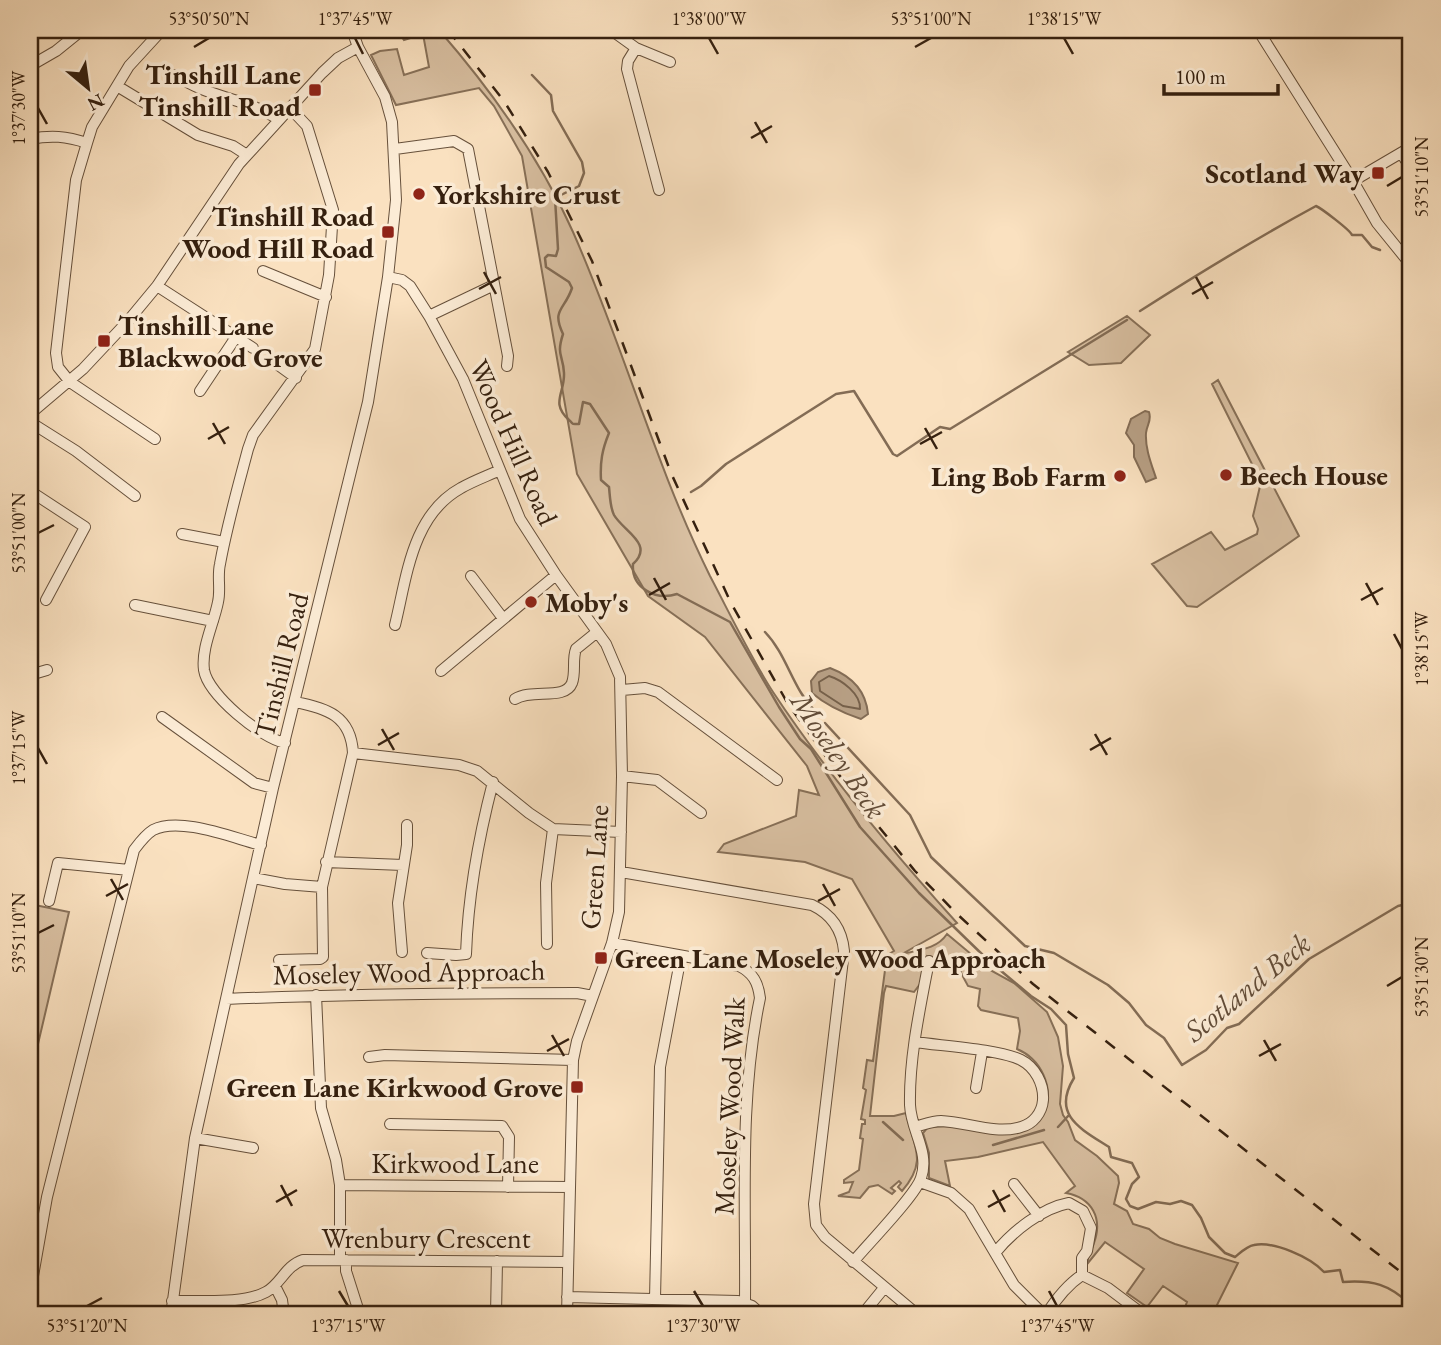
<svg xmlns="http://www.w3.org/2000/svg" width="1441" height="1345" font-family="'EB Garamond',serif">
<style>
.green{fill:#d9c0a2;stroke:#877058;stroke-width:2}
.water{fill:#b79f84;stroke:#836c55;stroke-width:2}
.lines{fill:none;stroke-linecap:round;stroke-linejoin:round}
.shore{stroke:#76604a;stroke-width:2}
.stream{stroke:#836c55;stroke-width:2.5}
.minor-casing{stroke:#66503b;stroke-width:12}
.minor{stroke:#fcecd6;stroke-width:10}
.rail{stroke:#35200f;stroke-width:2.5;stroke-dasharray:12 12;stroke-linecap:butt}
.ticks{fill:none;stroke:#35200f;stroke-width:2.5}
.poi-dot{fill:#8f2418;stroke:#fcecd6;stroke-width:2.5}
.labels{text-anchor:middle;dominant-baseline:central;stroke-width:7;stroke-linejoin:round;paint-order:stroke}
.poi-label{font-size:28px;font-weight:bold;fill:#35200f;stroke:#fcecd6;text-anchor:end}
.street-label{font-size:28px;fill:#35200f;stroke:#fcecd6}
.water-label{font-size:30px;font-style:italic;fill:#624c38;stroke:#fcecd6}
.neatline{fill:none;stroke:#35200f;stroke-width:2.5}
.ticks-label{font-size:18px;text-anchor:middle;fill:#35200f}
</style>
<rect width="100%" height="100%" fill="#fae1c0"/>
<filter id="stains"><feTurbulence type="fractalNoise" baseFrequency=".00286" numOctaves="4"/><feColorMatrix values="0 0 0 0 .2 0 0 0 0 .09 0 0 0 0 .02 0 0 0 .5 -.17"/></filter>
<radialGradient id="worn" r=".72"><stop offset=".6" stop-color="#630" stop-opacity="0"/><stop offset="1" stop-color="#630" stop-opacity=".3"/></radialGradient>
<path class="green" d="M397 30H439C492 91 540 158 573 232 623 345 655 465 710 576 729 612 751 658 773 692 828 775 891 850 957 923L902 954C919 950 937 949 947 934L990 970 1014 983 1047 1012 1058 1037 1063 1066 1060 1104 1063 1115 1068 1122 1075 1140 1097 1156 1118 1176 1119 1183 1114 1204 1127 1211 1133 1224 1149 1229 1160 1238 1175 1244 1238 1263 1212 1315H1182L1187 1302 1163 1286 1147 1307 1127 1293 1144 1269 1105 1242 1088 1263C1086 1255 1092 1251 1094 1243 1103 1218 1092 1198 1066 1193L1075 1186 1043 1142 978 1157 945 1161 950 1186 929 1178V1153L923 1133 928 1127 950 1126 999 1133 1045 1111C1054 1087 1041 1059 1017 1049L1020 1031 1018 1018 981 1010 978 1006 980 989 968 986 961 973 960 964 932 960V957L927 956 920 984 914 992 886 986 884 993 870 1116H894L906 1113C914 1147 928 1161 902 1191L898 1187 901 1183 899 1181 891 1188 895 1191 892 1194 878 1185 869 1187 860 1198 838 1196 849 1192 853 1182 844 1183V1180L859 1170 863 1139 860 1138 862 1124H865V1120L861 1119 866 1090 863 1088 867 1060 873 1061 887 955 894 951 852 879 805 862 718 852 724 844 796 816 799 790 819 795 807 766 705 637 648 596 577 474 522 156 494 106 479 88 396 105 371 55 380 51 397 49 404 75 429 67 423 34 404 40Z
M1127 316 1150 335 1121 363 1089 365 1068 352Z
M1218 380 1299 536 1197 607 1187 606 1152 564 1211 532 1225 550 1257 534 1258 529 1253 516 1261 482 1212 384Z
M30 904 69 912 30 1078Z"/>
<path class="water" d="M1145 411 1149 412C1152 421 1147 424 1146 433 1145 448 1151 463 1156 478L1146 482 1134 457V445L1126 433 1131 419Z
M830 668C851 676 866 691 868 714L861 719C843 713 827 706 812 693L811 681 818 672Z"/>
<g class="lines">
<path class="shore" d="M829 676C842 680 861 694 860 709L843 706 820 691 819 682Z"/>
<path class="stream" d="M532 75 551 95 553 111 582 162 584 173 579 186 555 198 558 249 556 256 548 255 545 258 546 267 569 282 572 288C565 310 551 309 563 334 556 356 563 354 564 373 565 393 550 403 569 420 575 425 570 424 579 424L583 402 590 404 609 433C602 450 600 462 601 480L609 487C610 496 610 507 614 515 623 531 655 544 633 564 631 588 656 601 677 594L730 622 779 707 800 739 811 749 860 827 919 893 988 960 1031 996 1051 1009 1066 1025 1068 1054 1074 1078C1051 1115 1081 1129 1109 1147L1111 1157 1132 1163 1139 1177 1132 1184 1126 1199 1130 1206 1138 1209 1156 1202 1170 1204 1181 1201 1192 1205 1201 1218 1209 1237 1225 1253 1235 1257C1240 1253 1247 1246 1254 1245 1274 1241 1310 1257 1324 1272L1340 1270 1343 1282C1373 1280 1389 1284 1411 1305
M1140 311C1198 274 1255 239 1316 206 1321 208 1350 230 1352 235H1362L1372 247 1380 250
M691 492 701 486 726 464 836 394 854 391 893 454 897 456 940 427 950 429 1127 320
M765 632C787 655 792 687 814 710
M825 723 910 815 931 857 1025 946 1054 953 1108 985 1129 1003 1146 1025 1164 1038 1182 1065 1206 1050 1227 1028 1239 1024 1309 959 1398 906 1411 903
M883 1122 903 1140
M1058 1127 1069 1115
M993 1145 1044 1130"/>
<g class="minor-casing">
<path id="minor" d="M611 30 636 48 628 61 627 69 659 190
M1258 30 1353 181 1377 223 1411 265
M636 48 670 62
M30 66 56 51 82 30
M176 75C207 98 248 98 279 120
M117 86 198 135 233 146 247 155
M30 139C51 135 66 136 87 143
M395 149 454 141 468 149 508 356 507 366
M1401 153 1411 168
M1353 181 1411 147
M263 271 326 297
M388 277 402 280 410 286 429 316 463 379 520 519 556 575 606 644 620 677 622 776 619 912 612 943 577 1041 573 1060 567 1315
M157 286 253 348
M429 316 494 285
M274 362 296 378
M200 391 236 337
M30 414 83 369 128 321 157 286 239 164 322 73 338 58 358 47
M30 422 76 451 135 496
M155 439 70 382 58 367 56 353 76 180 87 143 92 127 129 66 162 30
M30 491 85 527 46 600
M182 534 224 542
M471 576 502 617
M135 605 213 621
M395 625C407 576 412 515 461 488 473 481 487 476 500 470
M441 671 556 575
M30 675 47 670
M30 679 33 694 30 715
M622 690 645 688 658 692 777 780
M515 699C532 688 565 701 572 683 576 672 572 659 576 649L597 632
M162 717 254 783 273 788
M285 743C261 738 208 695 204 670 201 648 214 623 218 602 221 589 217 577 220 564 227 525 238 487 248 449L253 435 315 349 329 275 333 210 307 126 290 108
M353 753 459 765 477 771 529 813 553 829 621 832
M622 776 657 780 701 813
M326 862 403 865
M621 872 812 905C831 914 842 929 844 951L814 1204 816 1225 825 1237 918 1315
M253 878 285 884 322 887
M49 901 58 863 129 870
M612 943 739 966C753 973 758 982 760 998 739 1098 746 1201 745 1303
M547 944 546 883 553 829
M402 952 398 903 407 845V825
M427 953 456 955 466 954C468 897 479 836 493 782
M279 960 320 959 323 957 322 887 353 753C351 716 327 708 295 702
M316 995 321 1108 336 1160 340 1185V1260
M226 999C343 994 460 993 577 993L593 996
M915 1042C942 1046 998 1049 1021 1060 1035 1067 1044 1084 1043 1100 1042 1113 1033 1124 1021 1127 995 1135 967 1122 941 1121 932 1121 923 1125 915 1127
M369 1057 385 1055 573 1060
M976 1088 982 1052
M390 1124 502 1126 509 1137 508 1187
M195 1138 253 1148
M920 1182 951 1193 969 1209 1014 1285 1044 1315
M1014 1184 1039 1216
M340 1185 570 1187
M995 1253C1013 1231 1042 1208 1069 1203L1083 1211 1091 1228 1087 1251 1082 1258V1275
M346 1260V1271L360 1315
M853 1262C867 1245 916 1195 921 1178 930 1152 911 1131 910 1105 909 1058 920 1008 929 961
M275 1286 282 1300 284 1315
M30 1293 47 1197 134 850C140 842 145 835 153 830 180 816 233 838 261 845
M567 1297 738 1301 752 1306 762 1315
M655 1299 660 1067 681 956
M172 1301C199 1300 242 1305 266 1292 281 1284 285 1266 303 1260L568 1262
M171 1315 195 1138 273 788 368 402 388 277 396 200 392 122 385 97 358 47 352 30
M496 1315 497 1261
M862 1315 884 1288
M1046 1315C1056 1299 1067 1285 1082 1275L1108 1288 1144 1315"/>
</g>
<use href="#minor" class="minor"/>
<path class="rail" d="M448 30 504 101 548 172 592 261 671 473 731 603 788 704 861 805 915 871 956 913 1033 984 1411 1280"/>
</g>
<path class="ticks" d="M355 38 363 54M709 38 718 54M1064 38 1073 54M194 47 209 38M915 47 931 38M38 108 47 124M755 122 767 143M751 138 772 126M1387 186 1402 177M484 272 496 294M1196 277 1208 299M479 289 501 277M1192 294 1213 282M213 423 225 444M925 428 937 449M208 439 229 427M920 444 942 432M38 533 54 525M654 578 666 600M1366 583 1378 605M649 595 670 583M1361 600 1383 588M1394 634 1402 649M382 729 394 750M1095 734 1107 755M378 745 399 733M38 748 47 764M1090 750 1111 738M111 879 123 900M823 884 835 906M106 896 128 884M818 901 840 889M38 933 54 925M1387 986 1402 977M552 1035 564 1056M1264 1040 1276 1061M547 1051 569 1039M1259 1056 1281 1044M281 1185 292 1206M993 1190 1005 1212M276 1202 297 1190M988 1207 1010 1195M339 1291 348 1306M694 1291 703 1306M1049 1291 1057 1306M87 1306 102 1298"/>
<g class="poi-dot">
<rect x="308" y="83" width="14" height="14" rx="3.5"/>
<rect x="1371" y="166" width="14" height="14" rx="3.5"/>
<circle cx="419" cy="194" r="7"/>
<rect x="381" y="225" width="14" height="14" rx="3.5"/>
<rect x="97" y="334" width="14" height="14" rx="3.5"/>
<circle cx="1226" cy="475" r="7"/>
<circle cx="1120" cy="476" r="7"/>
<circle cx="531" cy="602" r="7"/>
<rect x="594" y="951" width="14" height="14" rx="3.5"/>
<rect x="570" y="1080" width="14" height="14" rx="3.5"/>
</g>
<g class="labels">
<g class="poi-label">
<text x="301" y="74">Tinshill Lane<tspan x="301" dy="32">Tinshill Road</tspan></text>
<text x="1364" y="173">Scotland Way</text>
<text x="433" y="194" text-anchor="start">Yorkshire Crust</text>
<text x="374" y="216">Tinshill Road<tspan x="374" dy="32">Wood Hill Road</tspan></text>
<text x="118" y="325" text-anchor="start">Tinshill Lane<tspan x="118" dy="32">Blackwood Grove</tspan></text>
<text x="1240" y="475" text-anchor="start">Beech House</text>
<text x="1106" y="476">Ling Bob Farm</text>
<text x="545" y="602" text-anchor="start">Moby's</text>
<text x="615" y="958" text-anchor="start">Green Lane Moseley Wood Approach</text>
<text x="563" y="1087">Green Lane Kirkwood Grove</text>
</g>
<g class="street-label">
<text transform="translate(514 442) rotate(66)">Wood Hill Road</text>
<text transform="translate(281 665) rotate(-76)">Tinshill Road</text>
<text transform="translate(594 867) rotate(-86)">Green Lane</text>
<text transform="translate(409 972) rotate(-1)">Moseley Wood Approach</text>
<text transform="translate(729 1106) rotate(-87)">Moseley Wood Walk</text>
<text x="455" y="1163">Kirkwood Lane</text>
<text x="426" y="1238">Wrenbury Crescent</text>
</g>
<g class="water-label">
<text transform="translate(839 755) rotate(56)">Moseley Beck</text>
<text transform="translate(1247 987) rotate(-39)">Scotland Beck</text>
</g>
</g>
<rect width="1441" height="1345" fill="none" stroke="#fae1c0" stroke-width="77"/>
<g transform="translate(88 88) rotate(151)" stroke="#fcecd6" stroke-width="5" paint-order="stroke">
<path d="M0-5L12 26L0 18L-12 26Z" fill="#35200f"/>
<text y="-10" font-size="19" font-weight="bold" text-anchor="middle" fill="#35200f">N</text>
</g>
<path d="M1164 84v10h114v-10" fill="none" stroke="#35200f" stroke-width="3.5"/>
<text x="1175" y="84" font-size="21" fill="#35200f" stroke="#fcecd6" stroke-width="5" paint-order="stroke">100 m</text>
<rect x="38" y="38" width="1364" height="1268" class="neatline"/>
<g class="ticks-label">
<text x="209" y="25">53°50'50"N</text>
<text x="355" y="25">1°37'45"W</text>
<text x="709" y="25">1°38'00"W</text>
<text x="931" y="25">53°51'00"N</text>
<text x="1064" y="25">1°38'15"W</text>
<text transform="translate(19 108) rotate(-90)" y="6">1°37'30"W</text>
<text transform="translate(1422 177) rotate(-90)" y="6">53°51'10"N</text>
<text transform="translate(19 533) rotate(-90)" y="6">53°51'00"N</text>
<text transform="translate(1422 649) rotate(-90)" y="6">1°38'15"W</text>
<text transform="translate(19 748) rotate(-90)" y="6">1°37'15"W</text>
<text transform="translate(19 933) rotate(-90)" y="6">53°51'10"N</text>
<text transform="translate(1422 977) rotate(-90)" y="6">53°51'30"N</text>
<text x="87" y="1332">53°51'20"N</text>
<text x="348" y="1332">1°37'15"W</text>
<text x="703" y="1332">1°37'30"W</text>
<text x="1057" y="1332">1°37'45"W</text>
</g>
<rect width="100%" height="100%" filter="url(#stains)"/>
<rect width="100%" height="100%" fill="url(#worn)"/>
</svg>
